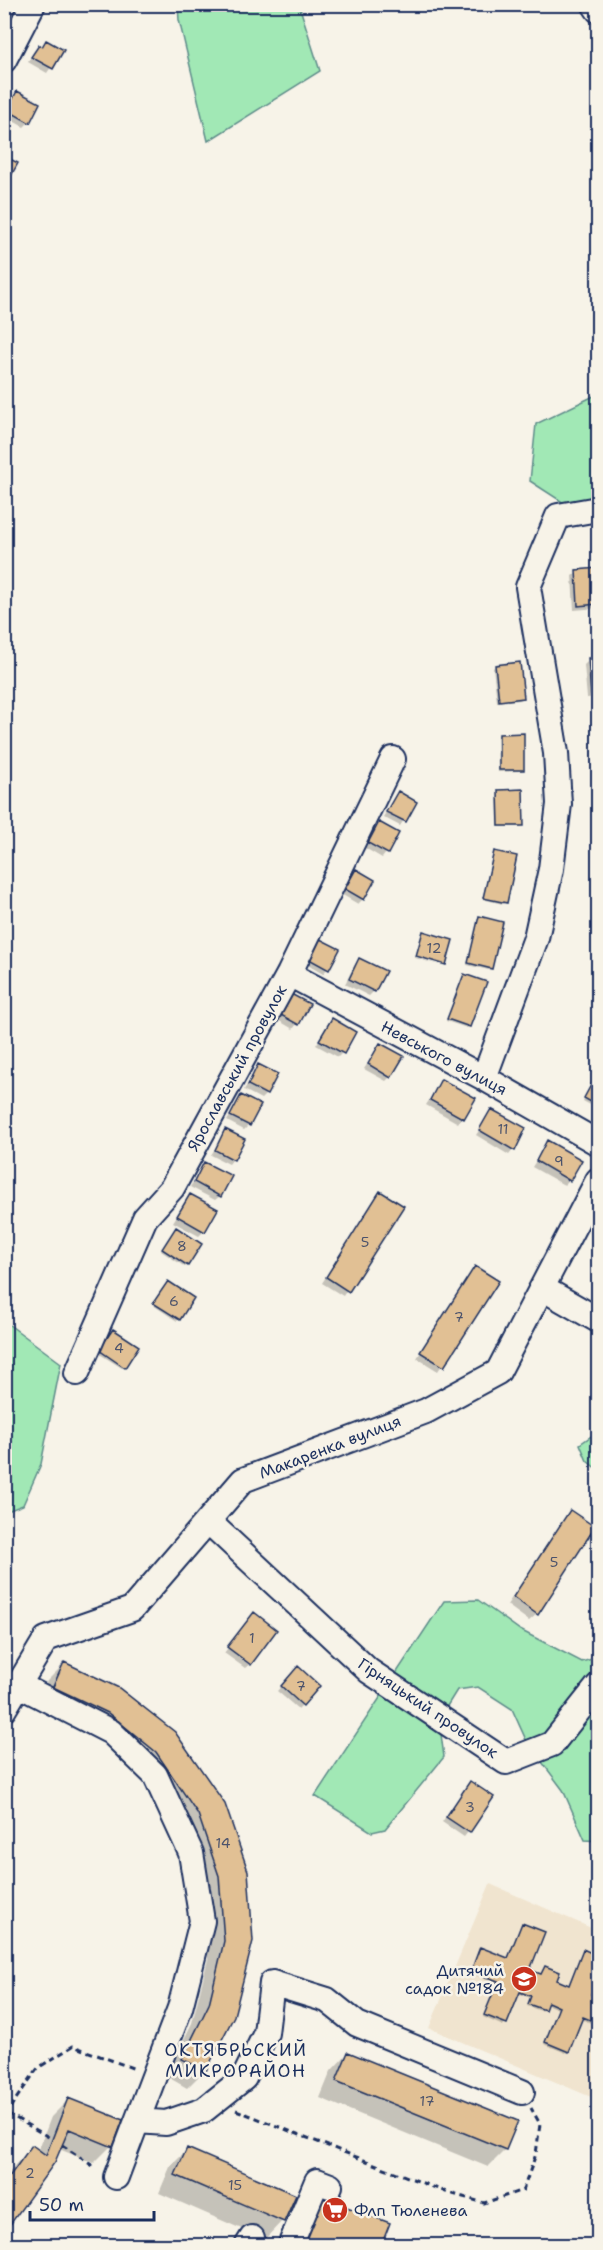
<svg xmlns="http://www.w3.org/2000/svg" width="603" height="2250" font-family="'Shantell Sans',sans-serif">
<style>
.built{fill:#f0e4cf}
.green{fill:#a1e8b5;stroke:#5e8c8a;stroke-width:1.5}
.shadow{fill:#0003}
.building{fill:#e1c094;stroke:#1b2f5e;stroke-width:1.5}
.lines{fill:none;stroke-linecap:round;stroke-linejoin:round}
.minor-casing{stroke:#1b2f5e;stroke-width:28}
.path{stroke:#1b2f5e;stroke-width:3;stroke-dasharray:6 4.5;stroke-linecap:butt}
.minor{stroke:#f7f3e8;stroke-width:24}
.labels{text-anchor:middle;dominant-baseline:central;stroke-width:5;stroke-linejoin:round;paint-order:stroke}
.number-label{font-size:14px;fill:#4c536c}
.street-label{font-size:16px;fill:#1b2f5e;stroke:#f7f3e8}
.poi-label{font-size:16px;fill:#1b2f5e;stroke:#f7f3e8;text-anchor:end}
.neighbourhood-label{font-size:18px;letter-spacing:1.5px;fill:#1b2f5e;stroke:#f7f3e8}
</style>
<rect width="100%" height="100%" fill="#f7f3e8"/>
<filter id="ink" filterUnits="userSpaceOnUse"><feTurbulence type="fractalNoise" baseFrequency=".0167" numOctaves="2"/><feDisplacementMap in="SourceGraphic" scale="12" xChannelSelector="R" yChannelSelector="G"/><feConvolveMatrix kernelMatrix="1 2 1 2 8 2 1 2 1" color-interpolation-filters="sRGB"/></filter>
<g filter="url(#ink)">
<path class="built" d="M490 1884 598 1931V2100L429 2028Z"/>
<path class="green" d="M178 5H299L320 71 208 141 179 20Z
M598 394V498L570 507 530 481 536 424Z
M4 1321 61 1363 41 1464 23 1505 5 1512Z
M593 1435 598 1438V1470L587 1461 580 1444Z
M478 1600 520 1630 582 1662 598 1657V1841L585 1840 563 1790 527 1742 512 1709 478 1687 457 1690 439 1719 444 1757 385 1829 372 1832 315 1796 444 1601Z"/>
<path class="shadow" d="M65 4H84L78 11Z
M46 42 62 51 47 73 28 62 34 51Z
M17 93 29 122 24 127 4 116 12 97Z
M598 570V608L574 610 572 576 577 572Z
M598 659V697L587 698 584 665 589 660Z
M495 666 522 698 520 700 497 702 493 668Z
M499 735 523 769 521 771 498 772 497 737Z
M499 791 523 825 521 827H498L497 793Z
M398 793 415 802 400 826 383 817Z
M380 824 386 853 382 858 365 848Z
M494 853 505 902 503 904 482 899Z
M356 871 363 899 358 904 341 894Z
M479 918 491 968 489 970 467 965Z
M321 940 327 969 323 974 306 964Z
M415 957 443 966 415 958Z
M359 960 374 991 369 996 345 984 355 964Z
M464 976 469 1026 467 1028 446 1021Z
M286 1000 297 1024 293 1029 276 1019Z
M332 1020 342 1053 338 1057 316 1045Z
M380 1045 390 1077 386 1081 364 1069Z
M258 1066 266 1094 261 1099 244 1090Z
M598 1073V1109L583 1101Z
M442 1081 474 1099 458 1123 426 1105Z
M241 1097 249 1125 244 1130 227 1121Z
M492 1111 524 1129 513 1150 509 1155 476 1135Z
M226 1131 233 1159 229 1164 211 1155Z
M548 1142 569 1180 564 1185 532 1167Z
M205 1164 220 1196 215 1200 190 1187Z
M381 1192 402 1206 343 1296 322 1283Z
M190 1195 204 1231 199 1236 173 1222Z
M174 1231 187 1265 185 1267 161 1251Z
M475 1268 497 1281 438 1371 417 1358Z
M166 1285 179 1319 177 1321 153 1305Z
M111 1332 124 1367 122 1368 98 1353Z
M570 1512 537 1614 529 1621 507 1605 563 1520Z
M250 1619V1664L245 1668 224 1653Z
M64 1664 223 1805 233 2015 205 2070 187 2088 166 2076 192 2023 208 1959 202 1894 139 1769 91 1730 37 1704 47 1681Z
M298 1668 302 1705 298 1709 277 1691Z
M466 1788 468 1832 464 1837 442 1822Z
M522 1924 528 1970 541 1976 545 1968 555 1981 568 1986 583 1951 598 1957V1972L589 1995 598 1998V2026L581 2019 566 2053 544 2044 558 2009 546 2004 541 2011 527 2006 530 1998 518 1993 503 2026 483 2017 497 1983 470 1973 478 1951 480 1949 507 1960Z
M348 2053 505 2150 488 2167 320 2098 331 2071Z
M68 2100 111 2146 94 2163 59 2149 4 2230V2179L15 2165 32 2147 38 2151 51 2117Z
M188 2149 282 2221 265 2239 159 2193 170 2167Z
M313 2206 380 2246H299Z"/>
<path class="building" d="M46 40 64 50 53 69 31 57 39 45 42 47Z
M17 91 40 103 30 123 7 110Z
M4 156 18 163 7 183 4 181Z
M598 568V604L578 606 576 570Z
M588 658H598V693L591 694Z
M520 662 524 698 499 701 495 665Z
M524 733V770H499V734Z
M523 789 524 826H499L498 790Z
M398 791 417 802 406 822 386 812Z
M379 822 399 833 388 854 368 843Z
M494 851 517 856 507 903 483 898Z
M356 869 375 880 364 900 345 889Z
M479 916 503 922 492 969 468 963Z
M423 931 453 940 446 965 416 956Z
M320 939 340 949 329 970 309 959Z
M359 958 386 971 375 992 349 979Z
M464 974 487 982 470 1027 447 1019Z
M291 994 310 1004 299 1025 279 1014Z
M332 1018 356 1032 344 1054 319 1040Z
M380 1043 404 1056 391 1078 368 1064Z
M258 1064 278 1074 267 1095 248 1085Z
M598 1072V1106L584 1098Z
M441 1079 476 1098 464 1119 430 1100Z
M241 1095 261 1105 250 1126 230 1116Z
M491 1109 526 1128 515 1151 479 1130Z
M225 1129 245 1139 234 1160 215 1150Z
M547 1140 582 1160 570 1181 536 1161Z
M204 1162 232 1176 221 1197 194 1182Z
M380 1191 404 1206 349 1292 326 1277Z
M190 1194 218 1209 205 1232 177 1216Z
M176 1227 202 1244 188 1266 162 1249Z
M475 1266 499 1281 444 1367 420 1352Z
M168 1281 194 1298 180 1320 153 1303Z
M113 1329 139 1346 125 1368 99 1350Z
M570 1510 595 1527 538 1615 513 1597Z
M254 1612 277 1630 251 1665 227 1647Z
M64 1662 119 1688 175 1732 225 1804 248 1871 253 1941 234 2016 206 2071 182 2059 209 2004 224 1941 219 1876 198 1814 156 1752 108 1713 53 1687Z
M298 1666 320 1686 303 1706 281 1686Z
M470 1781 494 1797 470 1833 446 1817Z
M522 1923 545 1932 530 1970 541 1974 545 1966 560 1972 557 1980 569 1985 583 1949 598 1956V1976L591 1994 598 1997V2023L583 2017 569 2052 545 2042 559 2007 548 2002 545 2010 528 2004 531 1996 520 1992 507 2024 484 2015 498 1981 471 1971 480 1947 508 1958Z
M348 2052 518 2121 506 2150 336 2081Z
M68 2098 123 2120 113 2147 69 2129 55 2162 4 2233V2184L32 2145 46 2155Z
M187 2148 296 2195 284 2222 175 2175Z
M320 2197 390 2223 381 2246H315L304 2241Z"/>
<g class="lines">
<g class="minor-casing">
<path id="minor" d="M594 4 598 10
M4 60 33 4
M289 974 484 1078 598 1143
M484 1078 536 938 551 869 559 804 556 753 528 587 558 516 598 509
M542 1288 598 1320
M77 1373 145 1218 172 1188 289 974 393 759
M208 1521 369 1671 506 1762 552 1744 598 1686
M19 1685 111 1732 155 1775 191 1853 202 1921 180 2008 137 2121
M4 1709 46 1639 132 1609 243 1480 426 1411 498 1372 598 1180
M116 2177 137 2121 166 2123 204 2110 244 2078 266 2033 272 1983 327 2000 357 2024 522 2092
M247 2246 252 2238
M290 2246 317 2181 330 2186"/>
</g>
<path class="path" d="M236 2110 446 2192 484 2203 523 2190 536 2154 540 2124 531 2108
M7 2113 52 2139
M4 2116 38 2068 73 2046 135 2069
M62 2145 96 2168"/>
<use href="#minor" class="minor"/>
</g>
</g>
<defs>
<g id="school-disc" transform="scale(1.35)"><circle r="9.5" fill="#c8321e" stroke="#f7f3e8"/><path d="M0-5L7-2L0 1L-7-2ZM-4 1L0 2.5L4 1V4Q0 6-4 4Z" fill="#fff"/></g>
<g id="supermarket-disc" transform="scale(1.35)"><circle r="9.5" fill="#c8321e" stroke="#f7f3e8"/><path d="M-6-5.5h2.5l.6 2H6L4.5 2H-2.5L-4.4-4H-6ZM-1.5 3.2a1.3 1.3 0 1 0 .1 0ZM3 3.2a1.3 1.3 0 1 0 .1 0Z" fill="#fff"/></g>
</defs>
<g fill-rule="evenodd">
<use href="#school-disc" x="524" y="1979"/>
<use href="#supermarket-disc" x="335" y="2210"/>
</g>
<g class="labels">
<g class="number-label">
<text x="434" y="948">12</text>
<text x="503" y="1129">11</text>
<text x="559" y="1161">9</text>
<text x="365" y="1242">5</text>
<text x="182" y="1246">8</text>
<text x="174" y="1301">6</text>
<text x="459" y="1317">7</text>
<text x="119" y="1348">4</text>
<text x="554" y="1562">5</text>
<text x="252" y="1638">1</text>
<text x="301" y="1686">7</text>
<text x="470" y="1807">3</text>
<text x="223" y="1843">14</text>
<text x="427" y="2101">17</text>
<text x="30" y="2173">2</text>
<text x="235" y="2185">15</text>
</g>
<g class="street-label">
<text transform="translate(444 1058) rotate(28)">Невського вулиця</text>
<text transform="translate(237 1068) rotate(-61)">Ярославський провулок</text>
<text transform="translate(330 1447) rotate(-21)">Макаренка вулиця</text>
<text transform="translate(428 1708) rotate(34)">Гірняцький провулок</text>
</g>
<g class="poi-label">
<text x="504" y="1970">Дитячий<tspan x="504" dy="18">садок №184</tspan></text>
<text x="354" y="2210" text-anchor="start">Флп Тюленева</text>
</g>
<g class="neighbourhood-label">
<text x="236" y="2050">ОКТЯБРЬСКИЙ<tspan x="236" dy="21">МИКРОРАЙОН</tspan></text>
</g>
</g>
<rect width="603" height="2250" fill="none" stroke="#f7f3e8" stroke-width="24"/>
<rect x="12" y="12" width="579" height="2226" fill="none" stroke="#1b2f5e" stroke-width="2" filter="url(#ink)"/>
<path d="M30 2211v9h124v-9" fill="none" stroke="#1b2f5e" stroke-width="3"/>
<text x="39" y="2211" font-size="18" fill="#1b2f5e" stroke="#f7f3e8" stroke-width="4.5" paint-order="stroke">50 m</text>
</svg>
